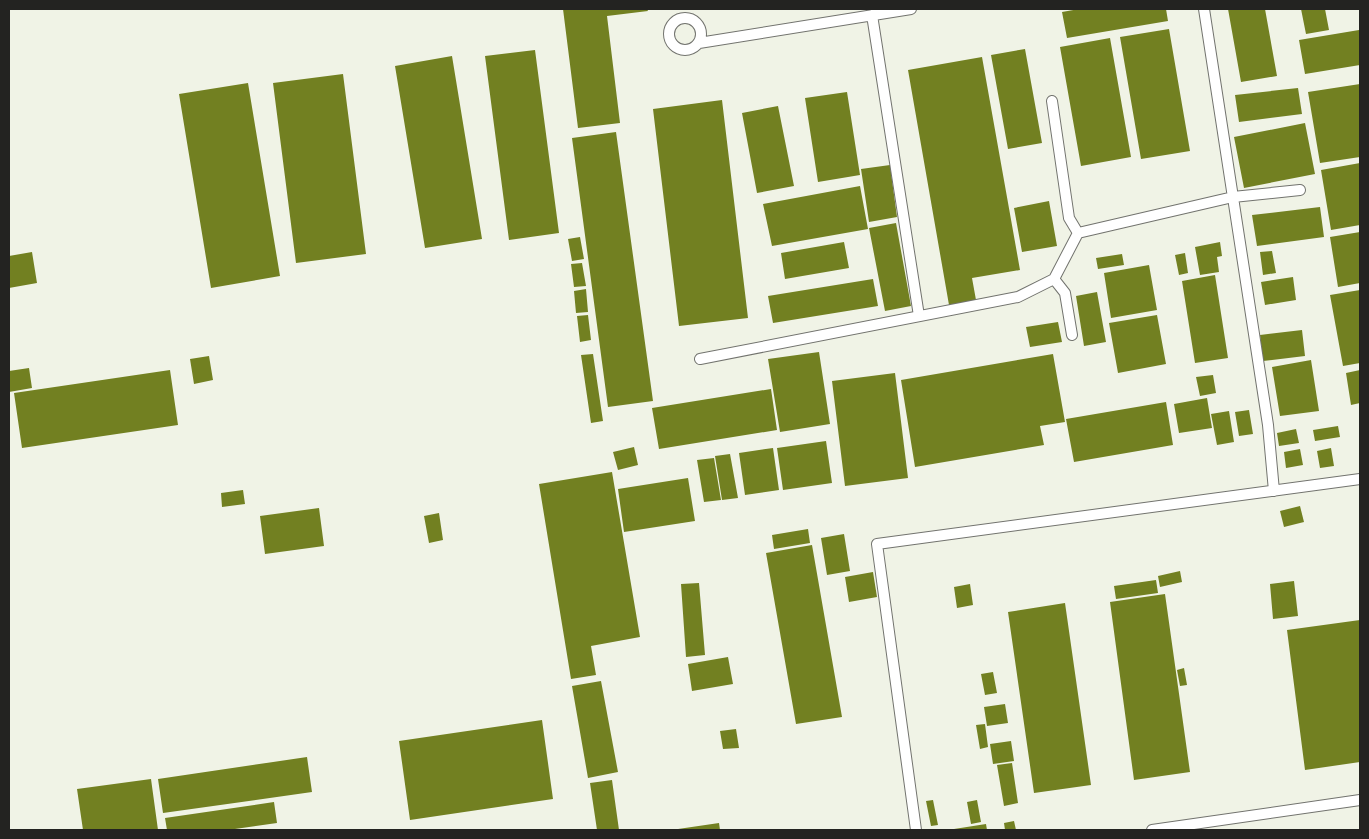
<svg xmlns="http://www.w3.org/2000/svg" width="1369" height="839" font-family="Inter,sans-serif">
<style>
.built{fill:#f0f3e6}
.building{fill:#728021}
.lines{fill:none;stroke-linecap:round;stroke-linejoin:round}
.lane-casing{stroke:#72736e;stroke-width:12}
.lane{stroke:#fff;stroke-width:10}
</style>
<rect width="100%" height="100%" fill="#fbfcf7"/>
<path class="built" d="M9 9H1360V830H9Z"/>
<path class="building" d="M563 9H647L648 11 607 16 620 123 578 128Z
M1079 9H1166L1168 21 1067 38 1062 12Z
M1228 9H1265L1277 76 1241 82Z
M1301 9H1325L1329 30 1306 34Z
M1169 29 1190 151 1141 159 1120 37Z
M1359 30 1360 65 1305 74 1299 40Z
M1110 38 1131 157 1081 166 1060 47Z
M1025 49 1042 143 1008 149 991 55Z
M535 50 559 233 509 240 485 56Z
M452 56 482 239 425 248 395 66Z
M982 57 1020 270 972 278 976 300 949 305 908 70Z
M343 74 366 254 296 263 273 83Z
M248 83 280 276 211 288 179 94Z
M1360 84V157L1320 163 1308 92Z
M1298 88 1302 114 1239 122 1235 95Z
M847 92 860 175 818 182 805 98Z
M722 100 748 318 679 326 653 109Z
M778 106 794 186 757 193 742 113Z
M1305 123 1315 174 1244 188 1234 137Z
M616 132 653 401 608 407 572 138Z
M1360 163V225L1331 230 1321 170Z
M890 165 897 217 869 222 861 169Z
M860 186 868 229 772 246 763 204Z
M1049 201 1057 246 1022 252 1014 208Z
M1320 207 1324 237 1257 246 1252 215Z
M896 223 911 306 885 311 869 228Z
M1360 232V283L1338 287 1330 237Z
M580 237 584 259 572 261 568 239Z
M844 242 849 268 785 279 781 253Z
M1220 242 1222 256 1217 257 1219 272 1200 275 1195 247Z
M1272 251 1276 273 1263 275 1260 252Z
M32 252 37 283 9 288V256Z
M1185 253 1188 273 1179 275 1175 255Z
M1122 254 1124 265 1098 269 1096 258Z
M582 263 586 286 574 287 571 264Z
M1149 265 1157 310 1111 318 1104 273Z
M1215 275 1228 358 1195 363 1182 281Z
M1293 277 1296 300 1265 305 1261 282Z
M873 279 878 306 773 323 768 296Z
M586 289 588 312 576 313 574 291Z
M1360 290V363L1343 366 1330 295Z
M1097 292 1106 342 1084 346 1076 296Z
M588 315 591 340 580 342 577 316Z
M1157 315 1166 364 1118 373 1109 323Z
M1058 322 1062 342 1030 347 1026 327Z
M1302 330 1305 356 1263 361 1260 335Z
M819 352 830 424 780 432 768 359Z
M593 354 603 421 591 423 581 355Z
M1053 354 1065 422 1040 426 1044 445 915 467 901 380Z
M209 356 213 380 194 384 190 359Z
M1311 360 1319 411 1280 416 1272 367Z
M29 368 32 388 9 392V371Z
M170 370 178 425 22 448 14 393Z
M1360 370V403L1351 405 1346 373Z
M895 373 908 478 845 486 832 381Z
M1213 375 1216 393 1200 396 1196 377Z
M771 389 777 430 659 449 652 408Z
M1207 398 1212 428 1179 433 1174 404Z
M1166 402 1173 445 1074 462 1066 419Z
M1249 410 1253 434 1239 436 1235 412Z
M1229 411 1234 442 1217 445 1211 414Z
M1338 426 1340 437 1315 441 1313 430Z
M1296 429 1299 443 1279 446 1277 433Z
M826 441 832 483 783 490 777 448Z
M634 447 638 465 618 470 613 452Z
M773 448 779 490 745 495 739 453Z
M1331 448 1334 466 1320 468 1317 451Z
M1300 449 1303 465 1286 468 1284 452Z
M730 454 738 498 722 500 715 456Z
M714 458 721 500 704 502 697 460Z
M612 472 640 637 591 646 596 675 571 679 539 484Z
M688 478 695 521 624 532 618 489Z
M243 490 245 504 222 507 221 493Z
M1300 506 1304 522 1284 527 1280 511Z
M319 508 324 546 265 554 260 516Z
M439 513 443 540 429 543 424 516Z
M808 529 810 543 774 549 772 535Z
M844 534 850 571 827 575 821 538Z
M812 545 842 717 796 724 766 553Z
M1180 571 1182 582 1160 587 1158 576Z
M873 572 877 597 849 602 845 577Z
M1156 580 1158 593 1116 599 1114 586Z
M1294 581 1298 616 1273 619 1270 584Z
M699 583 705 655 686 657 681 584Z
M970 584 973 605 957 608 954 587Z
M1165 594 1190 772 1134 780 1110 602Z
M1065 603 1091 785 1034 793 1008 612Z
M1360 620V762L1305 770 1287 630Z
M728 657 733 684 692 691 688 664Z
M1184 668 1187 685 1180 686 1177 670Z
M993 672 997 693 985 695 981 674Z
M601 681 618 772 588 778 572 686Z
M1005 704 1008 723 987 726 984 707Z
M542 720 553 799 410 820 399 741Z
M985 724 988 747 980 749 976 725Z
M736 729 739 748 723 749 720 731Z
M1011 741 1014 761 993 764 990 744Z
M307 757 312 792 163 813 158 779Z
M1012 763 1018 803 1004 806 997 765Z
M151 779 158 830H83L77 789Z
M612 780 619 830H597L590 783Z
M933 800 938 825 931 826 926 801Z
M977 800 981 822 971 824 967 802Z
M274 802 277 823 228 830H167L165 818Z
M1014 821 1016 830H1005L1004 823Z
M719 823 720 830H678V829Z
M986 824 987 830H954V829Z"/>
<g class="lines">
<g class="lane-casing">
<path id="lane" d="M1204 9 1268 425 1274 491
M872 15 919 316
M669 34a16 16 0 1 1 32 0a16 16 0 1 1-32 0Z
M699 43 911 9
M1052 101 1069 218 1078 233
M1054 279 1065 293 1072 335
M700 359 1018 297 1054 279 1078 233 1233 197 1300 190
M916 830 877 544 1360 479
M1152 830 1360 800"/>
</g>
<use href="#lane" class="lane"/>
</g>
<rect width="1369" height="839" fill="none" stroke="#232321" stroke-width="20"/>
</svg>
